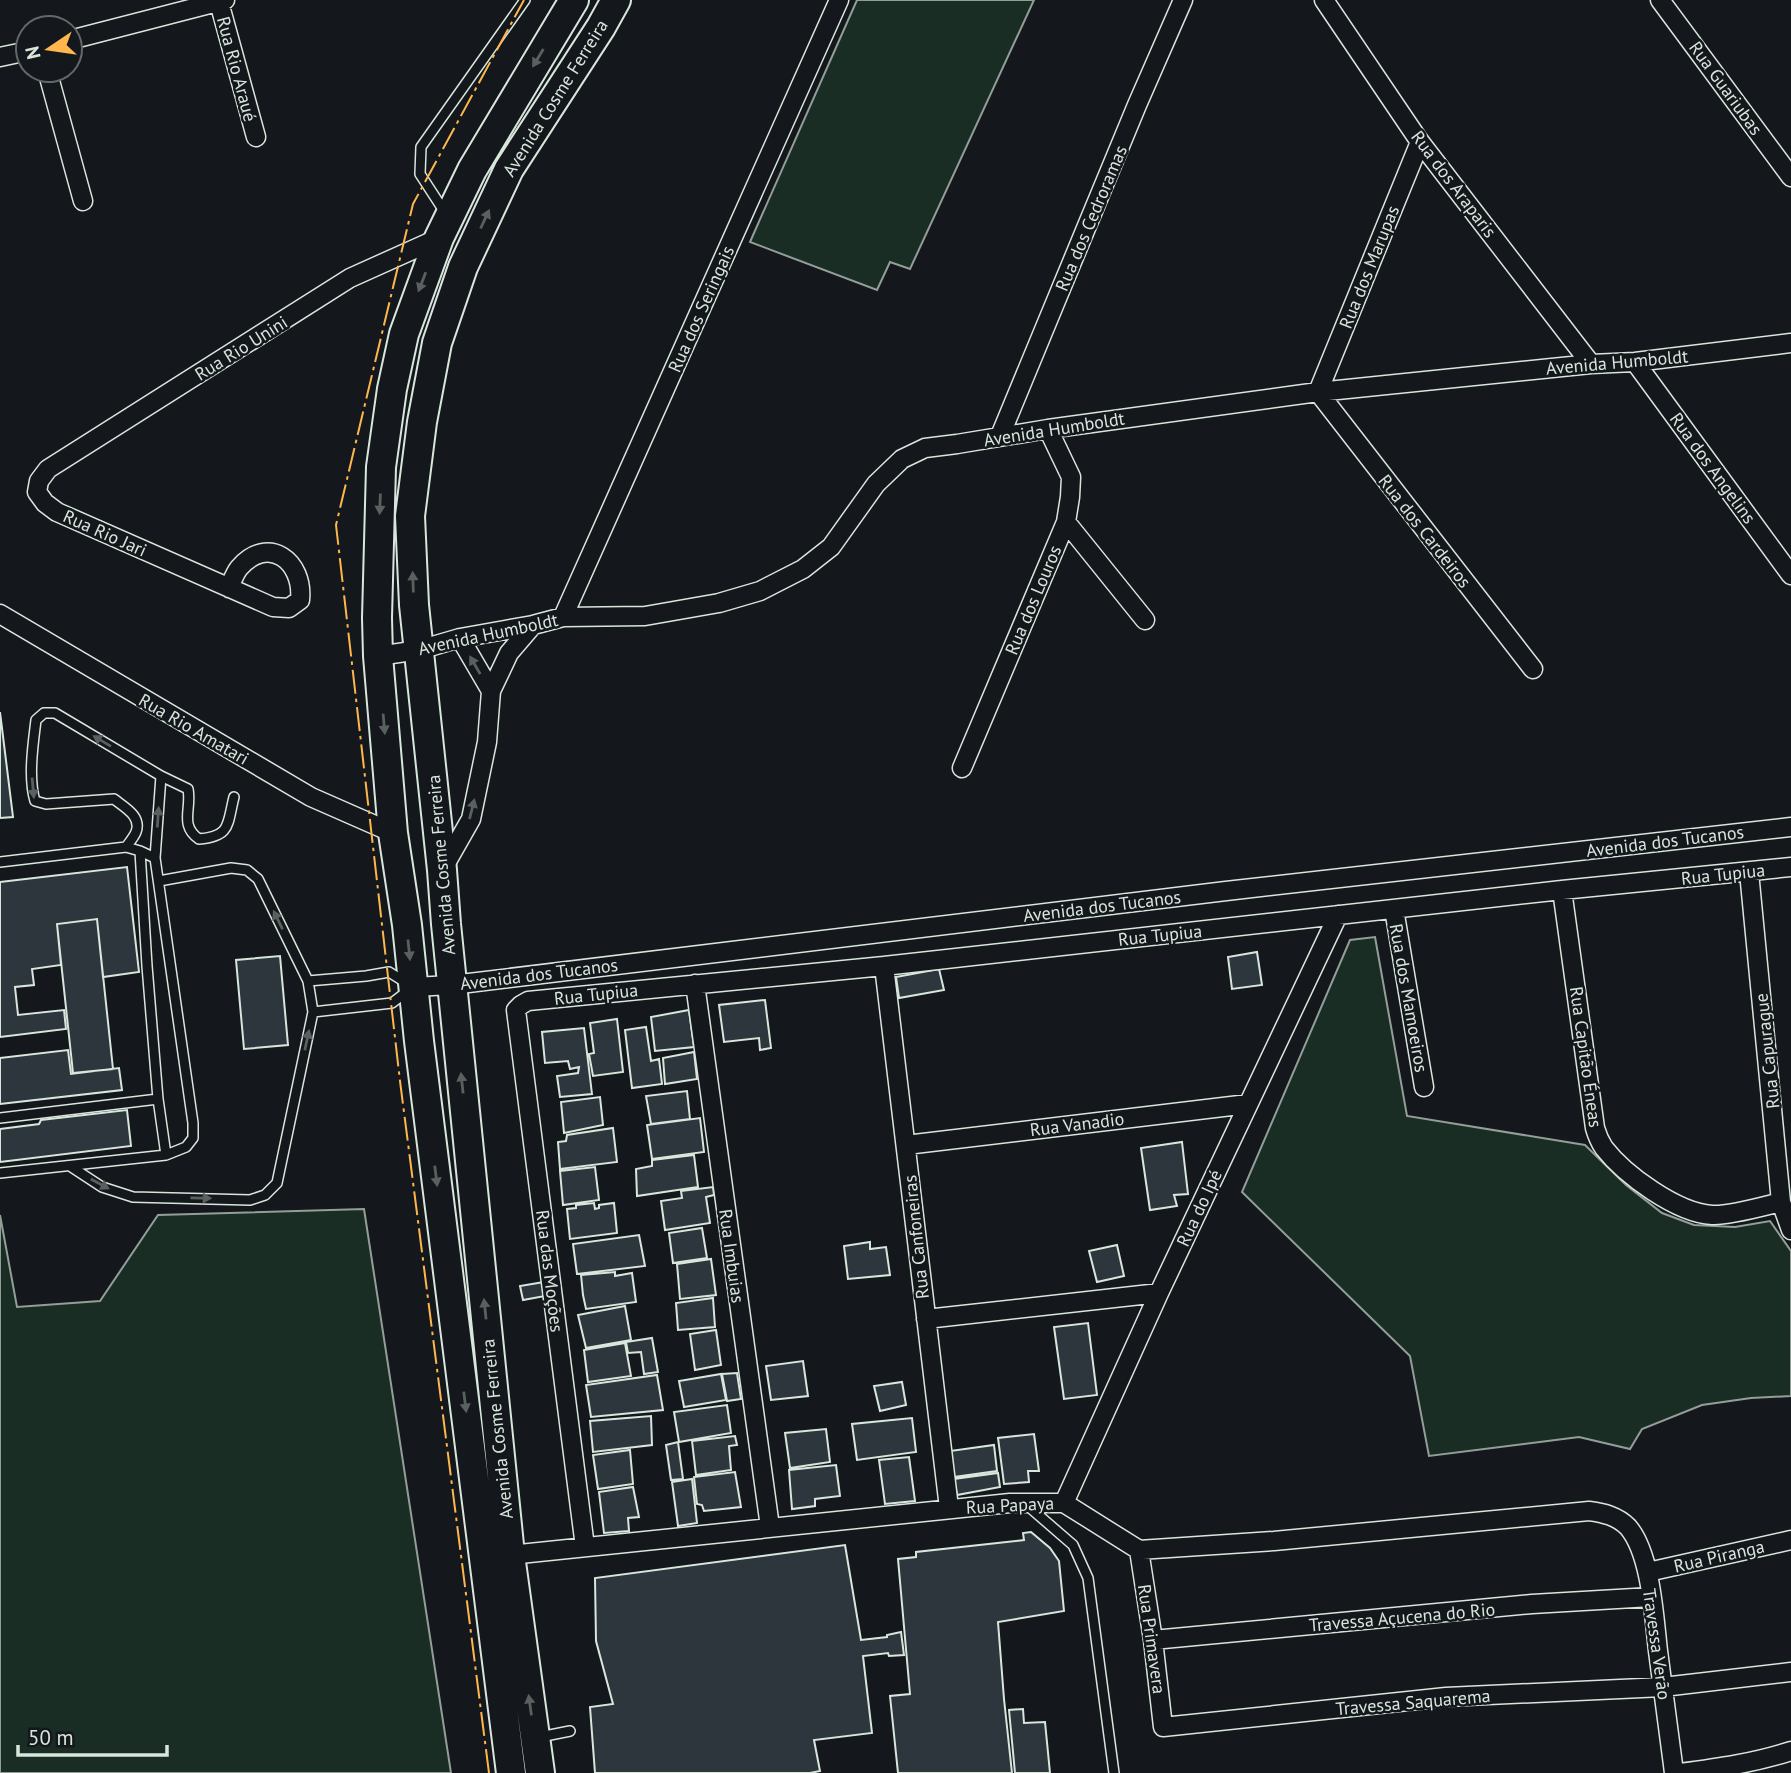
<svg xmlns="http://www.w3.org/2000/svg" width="1791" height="1773" font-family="'PT Sans',sans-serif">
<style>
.green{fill:#1a2d24;stroke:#939e99;stroke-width:2}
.building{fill:#2c363c;stroke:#d8e6dc;stroke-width:2}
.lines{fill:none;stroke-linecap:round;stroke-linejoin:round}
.service-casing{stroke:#d8e6dc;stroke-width:12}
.minor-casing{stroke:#d8e6dc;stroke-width:21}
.primary-casing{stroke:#d8e6dc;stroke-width:32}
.service{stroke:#14181c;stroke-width:9}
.minor{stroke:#14181c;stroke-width:18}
.primary{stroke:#14181c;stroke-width:28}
.power{stroke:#ffb74d;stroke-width:2;stroke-dasharray:24 5 3.5 5;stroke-linecap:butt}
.oneway{fill:#59605f}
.labels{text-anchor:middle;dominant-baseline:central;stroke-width:5;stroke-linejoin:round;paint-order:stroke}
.street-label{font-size:18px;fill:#d8e6dc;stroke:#14181c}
</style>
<rect width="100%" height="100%" fill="#14181c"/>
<path class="green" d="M857 0H1034L910 269 890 262 877 290 750 242Z
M1375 937 1407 1116 1585 1145 1626 1185 1662 1213 1694 1225 1735 1227 1770 1221 1791 1251V1396L1751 1398 1702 1405 1642 1429 1630 1449 1579 1437 1429 1456 1410 1356 1242 1192 1350 940Z
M364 1209 451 1773H0V1215L17 1307 100 1301 158 1215Z"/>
<path class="building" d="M0 712 13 817 0 818Z
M127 867 139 972 103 977 97 919 57 924 61 965 32 969 34 985 15 987 18 1015 64 1010 66 1029 0 1037V882Z
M97 919 113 1069 73 1073 57 924Z
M1257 952 1262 985 1232 989 1228 957Z
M280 956 288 1045 244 1049 236 960Z
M939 969 944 990 899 998 896 977Z
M765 1000 771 1048 760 1050 759 1038 724 1042 719 1005Z
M689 1010 694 1047 655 1051 651 1017Z
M617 1019 623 1072 593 1076 589 1054 594 1053 590 1023Z
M646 1027 651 1061 659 1059 662 1084 632 1088 625 1030Z
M584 1028 592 1094 560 1097 557 1076 578 1073 579 1067 570 1069 568 1061 545 1063 542 1032Z
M68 1050 71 1074 119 1068 122 1090 0 1104V1058Z
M694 1052 697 1079 665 1084 663 1058Z
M687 1091 690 1119 651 1124 646 1096Z
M600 1097 603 1125 564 1133 561 1102Z
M127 1110 131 1146 0 1162V1129L39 1124 41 1120Z
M700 1118 704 1152 652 1159 647 1125Z
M613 1128 617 1162 560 1169 558 1142 566 1141 567 1135Z
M1182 1142 1188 1194 1174 1195 1177 1206 1150 1210 1141 1148Z
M694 1155 698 1187 637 1196 636 1169 652 1166V1160Z
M595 1167 599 1200 563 1205 560 1171Z
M713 1187 714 1195 706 1197 710 1223 665 1230 661 1201 682 1198 681 1191Z
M594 1203 595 1209 599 1208V1205L614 1203 617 1233 570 1239 567 1209 576 1208V1205Z
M702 1228 707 1258 673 1263 669 1233Z
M639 1235 645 1266 577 1274 573 1244Z
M870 1242V1249L886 1247 890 1275 848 1279 844 1246Z
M1117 1245 1124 1276 1097 1282 1089 1251Z
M711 1259 716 1295 680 1299 677 1264Z
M615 1272V1276L632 1273 636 1302 586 1309 583 1295 581 1275Z
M544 1282 545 1296 523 1300 520 1286Z
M713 1298 715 1327 678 1330 676 1303Z
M625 1306 631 1340 586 1348 578 1315Z
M1088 1323 1097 1395 1064 1399 1054 1327Z
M716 1330 721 1365 695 1370 690 1334Z
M652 1338 658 1372 644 1374 641 1352 628 1353 626 1342Z
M625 1343 631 1376 588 1382 584 1350Z
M803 1361 808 1396 771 1400 766 1366Z
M737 1373 741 1399 727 1401 722 1374Z
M721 1374 726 1400 684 1407 679 1381Z
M657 1375 663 1410 591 1417 586 1385Z
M902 1382 906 1405 880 1411 874 1386Z
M727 1405 731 1433 679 1442 674 1412Z
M651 1416 652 1445 593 1452 590 1421Z
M912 1418 916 1452 857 1460 852 1424Z
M826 1429 830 1462 790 1468 785 1433Z
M1034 1434 1039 1471H1028L1029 1482 1004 1484 998 1438Z
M735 1436 737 1445 729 1446 731 1470 696 1475 692 1441Z
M678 1442 683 1479 671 1480 666 1445Z
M994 1445 997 1471 954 1477 950 1451Z
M630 1450 633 1484 598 1489 593 1455Z
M909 1457 915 1501 885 1504 879 1460Z
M836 1465 840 1496 815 1499V1506L792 1509 789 1470Z
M735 1472 741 1507 704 1511 702 1505 697 1504 694 1477Z
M998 1473 1000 1487 957 1495 954 1479Z
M692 1479 697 1523 678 1526 672 1482Z
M633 1487 639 1517 628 1518 629 1531 604 1533 599 1492Z
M1031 1532 1050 1548 1059 1561 1064 1611 998 1622 1004 1699 1012 1773H898L890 1696 910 1694 898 1559 916 1557V1552L1024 1540 1023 1533Z
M845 1545 861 1640 887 1637V1635L901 1632 904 1655 889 1656 888 1653 863 1656 872 1733 814 1740 820 1771 810 1773H595L590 1707 613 1704 596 1641 595 1578Z
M1023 1709 1024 1723 1045 1722 1050 1773H1015L1009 1710Z"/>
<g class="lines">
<g class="service-casing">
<path id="service" d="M446 214 420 174 421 147 525 0
M126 847C129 843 134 837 136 832 142 816 124 807 114 799L46 804 35 801C28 778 33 744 36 720L44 713H55L161 776 188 789C192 809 179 825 199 839 231 836 227 825 234 797
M140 851 147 966 158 1099
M155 858 161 776
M0 862 126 847 140 851 155 858 193 1123V1138L186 1147 166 1155 0 1173
M308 981 366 976 389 972 413 987 392 1003 313 1012
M0 1118 158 1099 166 1155
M70 1166 102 1187 133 1197 250 1200 265 1195 277 1183 313 1012 308 981 258 879 247 870 231 868 159 881
M1028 1506 1073 1545 1088 1578 1114 1773
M540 1737 570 1731"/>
</g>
<g class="minor-casing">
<path id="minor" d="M1324 0 1420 142 1591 364
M1660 0 1791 177
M219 2 256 137
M70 40 225 0
M0 57 28 51
M47 70 83 201
M1420 142 1318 392 1533 669
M1635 362 1791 575
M1000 436 1137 105 1183 0
M1066 522 1145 620
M229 588C232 581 235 573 239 568 268 534 304 561 300 600L289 608 273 607 57 512 45 503 37 492 39 481 48 469 350 278 439 238
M0 614 311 797 393 833
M563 617 839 0
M460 638 491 691
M378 656 419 650 460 638 533 625 563 617 645 616 719 603 760 591 803 569 831 547 876 484 902 459 925 448 957 444 1048 429 1318 392 1591 364 1635 362 1791 343
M962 768 1066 522 1070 497 1071 477 1048 429
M442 870 471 819 487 742 491 691 509 653 533 625
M1749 872 1781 1202 1791 1230
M1562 890 1595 1128C1597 1135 1600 1142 1604 1148 1625 1175 1677 1213 1712 1215 1730 1216 1764 1206 1781 1202
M1394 909 1424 1087
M884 966 949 1508
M695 984 770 1527
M413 987 452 985 1226 891 1791 827
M906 1145 1248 1104
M926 1319 1159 1293
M1064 1503 1159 1293 1338 915
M585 1547 517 1018 516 1010 521 1005 528 1001 884 966 1562 890 1791 867
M1139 1550 1153 1640 1163 1727 1446 1697 1663 1687 1791 1672
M510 1555 1010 1503H1064L1139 1550 1274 1541 1589 1511C1604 1513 1617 1516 1628 1527 1651 1554 1654 1616 1658 1651 1663 1691 1669 1732 1674 1773
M1648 1572 1791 1540
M1153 1640 1532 1604 1651 1597
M1680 1773C1718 1768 1754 1763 1791 1751"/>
</g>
<g class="primary-casing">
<path id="primary" d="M511 1773 419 1041 407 925 393 833 378 656 377 618 381 467 392 389 404 334 439 238 472 170 574 0
M540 1773 510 1555 446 924 442 870 414 605 410 516 422 422 437 343 463 267 509 169 601 27 616 0"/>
</g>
<use href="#service" class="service"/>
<use href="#minor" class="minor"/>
<use href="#primary" class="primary"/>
<path class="power" d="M489 1773 400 1081 336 525 413 204 524 0"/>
</g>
<defs><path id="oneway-solid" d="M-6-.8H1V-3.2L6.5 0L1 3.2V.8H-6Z" transform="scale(1.75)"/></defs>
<g class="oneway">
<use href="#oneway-solid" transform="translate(538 58) rotate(121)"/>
<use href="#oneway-solid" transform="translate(485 219) rotate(-65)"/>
<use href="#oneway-solid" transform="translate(422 282) rotate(111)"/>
<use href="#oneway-solid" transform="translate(380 504) rotate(92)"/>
<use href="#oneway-solid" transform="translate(413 582) rotate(-92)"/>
<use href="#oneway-solid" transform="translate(475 665) rotate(-120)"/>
<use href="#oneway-solid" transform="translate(384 724) rotate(85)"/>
<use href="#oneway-solid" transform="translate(102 741) rotate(-149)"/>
<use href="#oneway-solid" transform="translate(33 788) rotate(85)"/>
<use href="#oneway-solid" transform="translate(472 809) rotate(-76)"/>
<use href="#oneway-solid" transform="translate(158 817) rotate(-86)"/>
<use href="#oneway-solid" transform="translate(278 920) rotate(-116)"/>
<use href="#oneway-solid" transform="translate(409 950) rotate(84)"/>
<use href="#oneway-solid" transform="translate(307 1040) rotate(-78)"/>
<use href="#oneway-solid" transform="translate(462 1083) rotate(-96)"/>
<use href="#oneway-solid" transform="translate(436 1176) rotate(83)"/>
<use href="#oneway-solid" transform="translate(100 1184) rotate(28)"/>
<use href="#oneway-solid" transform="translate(201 1198) rotate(1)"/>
<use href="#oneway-solid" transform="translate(485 1309) rotate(-96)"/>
<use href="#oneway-solid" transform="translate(465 1402) rotate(83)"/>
<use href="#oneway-solid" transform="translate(530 1705) rotate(-98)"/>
</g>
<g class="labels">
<g class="street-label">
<text transform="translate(237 69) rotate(75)">Rua Rio Araué</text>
<text transform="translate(1726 88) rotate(54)">Rua Guariubas</text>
<text transform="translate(555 98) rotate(-58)">Avenida Cosme Ferreira</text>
<text transform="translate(1454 184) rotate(53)">Rua dos Araparis</text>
<text transform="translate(1091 218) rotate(-67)">Rua dos Cedroramas</text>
<text transform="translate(1369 267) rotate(-68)">Rua dos Marupas</text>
<text transform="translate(701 309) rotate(-66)">Rua dos Seringais</text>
<text transform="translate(241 348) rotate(-32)">Rua Rio Unini</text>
<text transform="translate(1617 362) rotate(-5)">Avenida Humboldt</text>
<text transform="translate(1054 429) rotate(-9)">Avenida Humboldt</text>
<text transform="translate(1713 468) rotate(54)">Rua dos Angelins</text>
<text transform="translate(1425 531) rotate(52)">Rua dos Cardeiros</text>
<text transform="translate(105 533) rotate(24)">Rua Rio Jari</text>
<text transform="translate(1033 600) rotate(-67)">Rua dos Louros</text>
<text transform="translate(488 634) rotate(-12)">Avenida Humboldt</text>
<text transform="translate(194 729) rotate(30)">Rua Rio Amatari</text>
<text transform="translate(1665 841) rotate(-7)">Avenida dos Tucanos</text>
<text transform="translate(441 865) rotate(-95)">Avenida Cosme Ferreira</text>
<text transform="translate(1723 874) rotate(-6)">Rua Tupiua</text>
<text transform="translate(1102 906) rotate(-7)">Avenida dos Tucanos</text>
<text transform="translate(1160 935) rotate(-6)">Rua Tupiua</text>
<text transform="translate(539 974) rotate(-7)">Avenida dos Tucanos</text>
<text transform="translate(596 994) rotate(-6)">Rua Tupiua</text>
<text transform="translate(1409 998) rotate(80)">Rua dos Mamoeiros</text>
<text transform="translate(1767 1051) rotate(-96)">Rua Capurague</text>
<text transform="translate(1586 1057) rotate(82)">Rua Capitão Éneas</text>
<text transform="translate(1077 1124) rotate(-7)">Rua Vanadio</text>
<text transform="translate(1199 1208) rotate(-65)">Rua do Ipé</text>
<text transform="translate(916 1237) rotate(-96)">Rua Canfoneiras</text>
<text transform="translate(732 1256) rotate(82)">Rua Imbuias</text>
<text transform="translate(550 1271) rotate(83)">Rua das Moções</text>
<text transform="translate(497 1429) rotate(-96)">Avenida Cosme Ferreira</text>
<text transform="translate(1010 1505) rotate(-3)">Rua Papaya</text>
<text transform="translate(1719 1556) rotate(-13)">Rua Piranga</text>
<text transform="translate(1402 1617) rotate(-5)">Travessa Açucena do Rio</text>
<text transform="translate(1152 1639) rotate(82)">Rua Primavera</text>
<text transform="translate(1657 1644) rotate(82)">Travessa Verão</text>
<text transform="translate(1413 1702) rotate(-5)">Travessa Saquarema</text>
</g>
</g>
<g transform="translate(49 49) rotate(257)"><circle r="33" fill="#14181c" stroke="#626a69" stroke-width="2"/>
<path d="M0-5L12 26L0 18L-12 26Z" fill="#ffb74d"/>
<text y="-10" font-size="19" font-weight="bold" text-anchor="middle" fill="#d8e6dc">N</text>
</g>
<path d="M18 1745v10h149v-10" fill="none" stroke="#d8e6dc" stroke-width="3.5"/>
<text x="28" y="1745" font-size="21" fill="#d8e6dc" stroke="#14181c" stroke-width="5" paint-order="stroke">50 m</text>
</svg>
